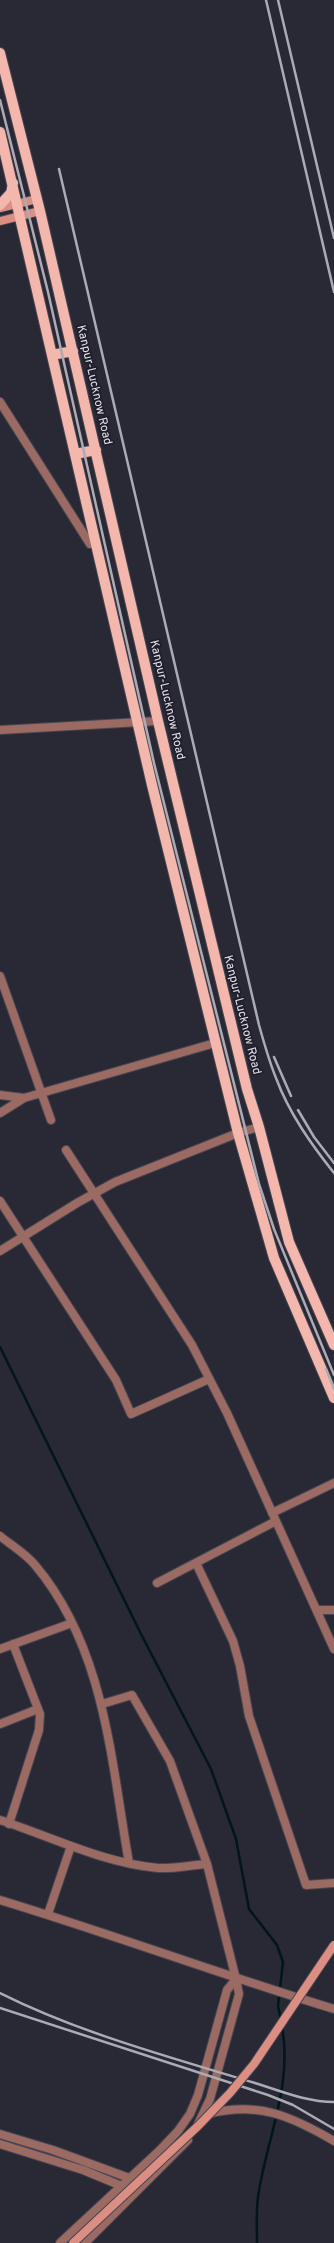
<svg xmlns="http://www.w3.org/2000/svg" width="334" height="2243" font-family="Overpass,sans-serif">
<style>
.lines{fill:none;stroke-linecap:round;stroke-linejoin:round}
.stream{stroke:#001618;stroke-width:2.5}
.street-casing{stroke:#474652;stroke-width:10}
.secondary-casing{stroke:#474652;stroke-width:10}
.primary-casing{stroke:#474652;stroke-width:12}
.street{stroke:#9b6a63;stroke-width:8}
.secondary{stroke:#dc8e83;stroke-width:8}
.primary{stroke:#f4b7ae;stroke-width:10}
.rail{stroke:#ababb5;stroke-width:2.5}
.secondary-bridge-casing{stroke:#474652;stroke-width:10;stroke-linecap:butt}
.secondary-bridge{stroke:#dc8e83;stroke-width:8}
.labels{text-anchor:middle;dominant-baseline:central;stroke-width:3.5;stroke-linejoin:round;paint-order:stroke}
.street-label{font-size:12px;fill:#e2e2eb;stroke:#201e2b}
</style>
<rect width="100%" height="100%" fill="#292835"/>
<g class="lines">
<path class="stream" d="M0 1347 141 1634 211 1769 236 1839 249 1909 277 1945 283 1962 278 2006 281 2020
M257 2243C257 2228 256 2212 258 2197 266 2140 293 2086 282 2027"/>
<g class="street-casing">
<path id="street" d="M0 402 90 544H96
M0 730 158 721
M0 976 51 1120
M0 1095 24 1098
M0 1113 24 1098 215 1043
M66 1150 192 1345 227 1413 334 1649
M0 1201 116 1380 131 1414 209 1379
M0 1251 77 1203 115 1182 238 1133 259 1127
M272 1513 334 1483
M0 1536C11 1545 26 1554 35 1565 105 1648 111 1761 129 1863
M196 1563 233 1641 240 1666 249 1716 306 1885 334 1883
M157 1583 276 1521
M317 1610H334
M0 1649 72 1623
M102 1704 132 1695 170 1761 207 1864 236 1979 239 1994 210 2099 198 2124
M0 1724 38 1709
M0 1820C52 1837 103 1863 158 1868 173 1869 191 1865 207 1864
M9 1824 39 1730 40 1714 13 1644
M0 1900C112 1934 222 1975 334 2009
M48 1914 71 1846
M208 2114C258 2101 291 2116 334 2141
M0 2134 53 2150 132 2179
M0 2144 83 2170 124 2187
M60 2243 159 2151 178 2131 190 2114 198 2095 227 1990 236 1979
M85 2243 188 2140"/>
</g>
<g class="secondary-casing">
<path id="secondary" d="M0 208 37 199
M0 221 40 211"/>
</g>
<g class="primary-casing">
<path id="primary" d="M0 53 40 211 158 721 247 1089 259 1127 289 1242 334 1345
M0 132 152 785 238 1133 274 1258 334 1398
M0 205 11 193 13 183
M52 355 73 351
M75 454 96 450"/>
</g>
<use href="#street" class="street"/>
<use href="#secondary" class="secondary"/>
<use href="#primary" class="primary"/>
<path class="rail" d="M266 0 334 292
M278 0 334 238
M0 100 48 292 154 763 259 1184 274 1229 334 1375
M59 169 259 1025C264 1043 269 1061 276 1078 289 1113 311 1144 334 1173
M274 1057 291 1096
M298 1110 314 1137 334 1163
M326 1369 334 1389
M0 1993C80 2033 169 2057 255 2083 281 2091 306 2102 334 2102
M0 2008 268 2095 293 2105 334 2129"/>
<g class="secondary-bridge-casing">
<path id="secondary-bridge" d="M73 2243 198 2126 230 2093 254 2064 334 1945"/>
</g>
<use href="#secondary-bridge" class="secondary-bridge"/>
</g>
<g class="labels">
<g class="street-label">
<text transform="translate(94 385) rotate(77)">Kanpur-Lucknow Road</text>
<text transform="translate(167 700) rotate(77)">Kanpur-Lucknow Road</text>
<text transform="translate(242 1015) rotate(76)">Kanpur-Lucknow Road</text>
</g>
</g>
</svg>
